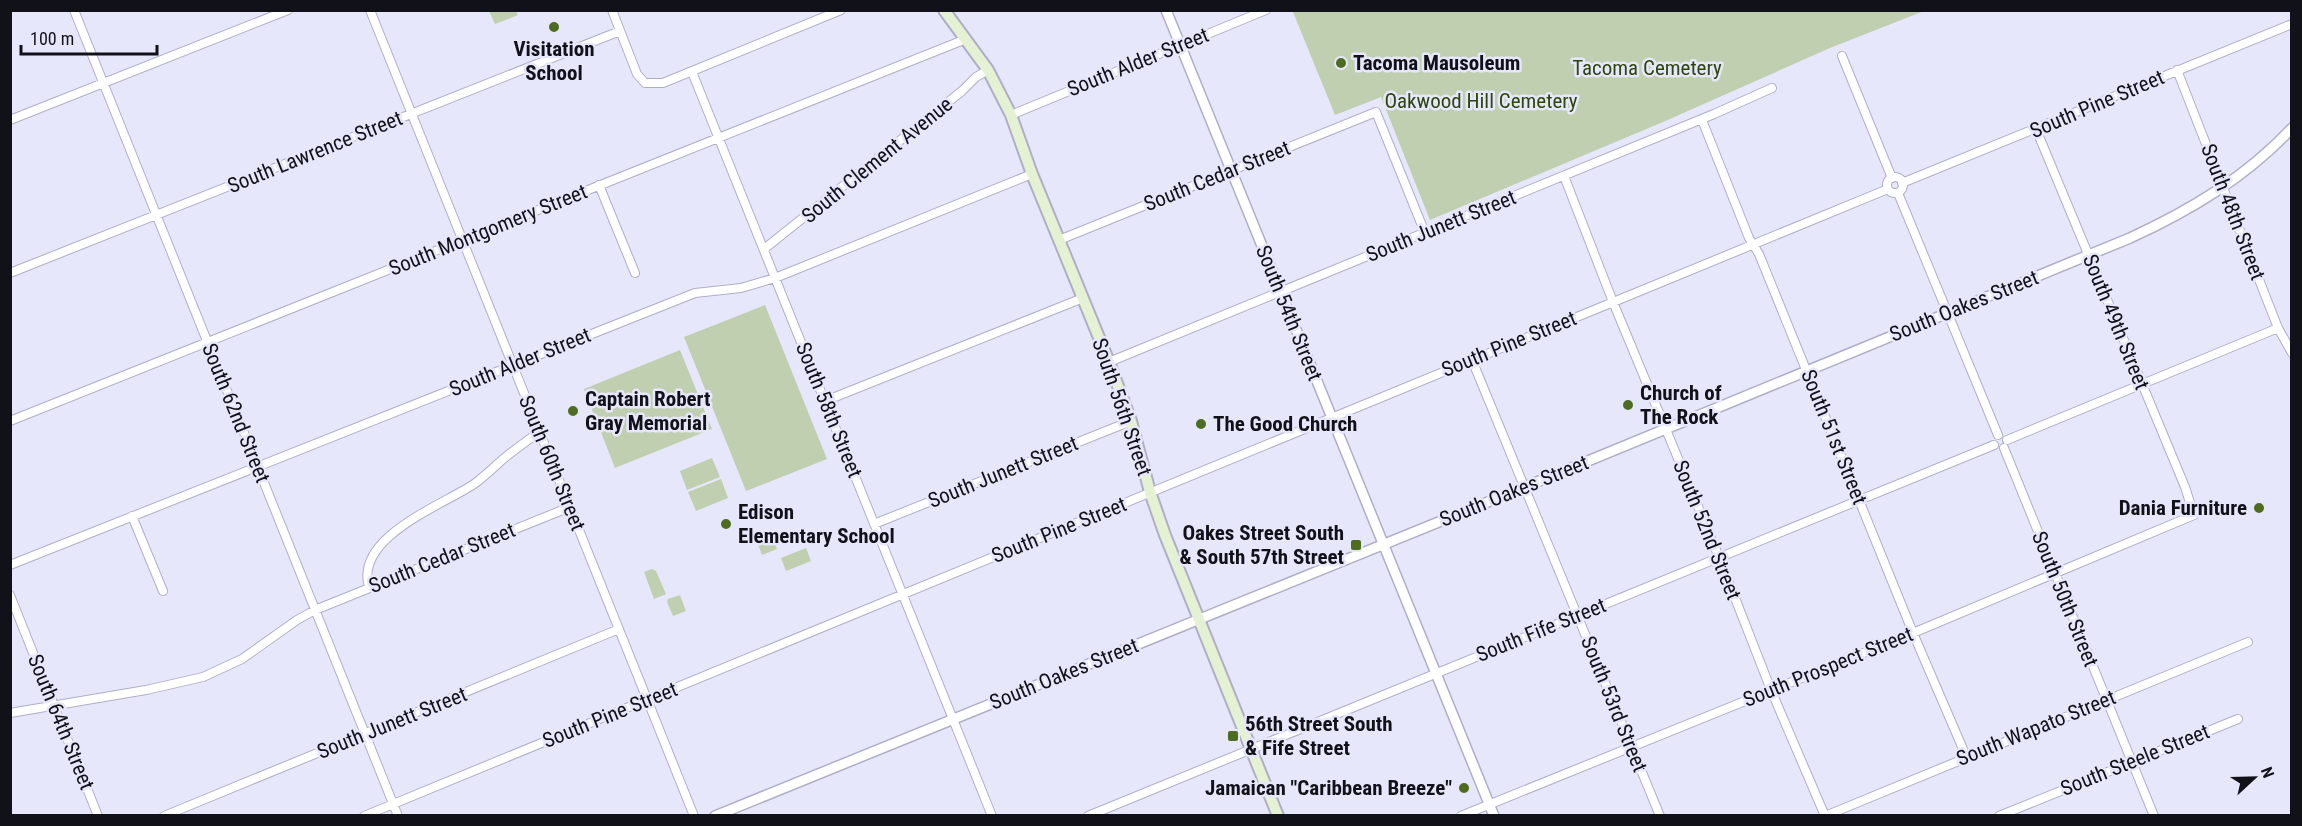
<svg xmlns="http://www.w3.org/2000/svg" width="2302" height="826" font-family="'Roboto Condensed',sans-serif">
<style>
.green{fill:#bfcfaf}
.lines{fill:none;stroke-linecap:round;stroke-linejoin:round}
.minor-casing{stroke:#afaec7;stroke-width:10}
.tertiary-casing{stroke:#afaec7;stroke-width:12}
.secondary-casing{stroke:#afaec7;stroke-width:14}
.minor{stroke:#fff;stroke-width:8}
.tertiary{stroke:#fff;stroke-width:9}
.secondary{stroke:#e4f1d3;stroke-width:10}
.poi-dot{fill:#4d6b21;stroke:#e7e7fc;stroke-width:2}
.labels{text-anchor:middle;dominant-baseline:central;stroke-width:5;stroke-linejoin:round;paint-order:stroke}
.poi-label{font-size:21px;font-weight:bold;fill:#111119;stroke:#e7e7fc;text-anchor:start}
.street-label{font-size:21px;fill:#111119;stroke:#e7e7fc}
.park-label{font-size:21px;fill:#2f450b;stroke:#e7e7fc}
</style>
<rect width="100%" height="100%" fill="#e7e7fc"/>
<path class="green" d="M1297 10H1924V11L1830 48 1663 122 1430 220 1381 97 1335 115 1293 12Z
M489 11H516L518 15 495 24Z
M765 305 827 459 746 491 684 337Z
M680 350 712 429 615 468 584 389Z
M712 458 720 477 687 490 680 471Z
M721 479 728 498 696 511 688 492Z
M765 530 770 532 777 549 762 555 754 534Z
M806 548 811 561 786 571 781 558Z
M652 569 656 571 666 594 654 599 644 572Z
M680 595 686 611 673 616 667 602 668 599Z"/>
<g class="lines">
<g class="minor-casing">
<path id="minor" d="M74 10 398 816
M370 10 694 816
M612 10 637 74 645 83H663L841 10
M1842 56 1892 178
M2177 70 2278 328 2292 353
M692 72 992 816
M1011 115 1266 10
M10 120 288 10
M1702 120 1749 238 1759 254 1913 633 1966 756
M1564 176 1613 302 1719 557 1771 690 1825 816
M1887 185a8 8 0 1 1 16 0a8 8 0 1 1-16 0Z
M1902 183 2292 24
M599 185 635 273
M1898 193 1998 435
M1059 240 1376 112 1425 233
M764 249 962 91 976 77 988 70
M10 273 620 31
M1472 360 1660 816
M1109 362 1714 114 1772 88
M825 401 1083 298
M10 421 966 39
M2007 440 2278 328
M2004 448 2154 816
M132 516 163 591
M874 524 1131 421
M10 565 695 293 741 288 775 278 1032 174
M369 587C354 537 443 505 474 484 484 477 493 468 502 460 514 450 527 441 539 432
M10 595 98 816
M10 713 146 690 203 677 242 659 297 620 315 610 570 507
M164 816 619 629
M364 816 1888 189
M1088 816 1994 445
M1461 816 1913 633 2194 515 2185 487 2036 129
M1825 816 2248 642
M1999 816 2238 719"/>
</g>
<g class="tertiary-casing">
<path id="tertiary" d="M1166 10 1494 816
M715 816 1515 491 2130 238C2191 210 2246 177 2292 128"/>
</g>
<g class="secondary-casing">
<path id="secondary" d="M944 10 988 70 1011 115 1032 174 1109 362 1131 421 1150 492 1165 535 1278 816"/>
</g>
<use href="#minor" class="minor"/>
<use href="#tertiary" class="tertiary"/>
<use href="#secondary" class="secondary"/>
</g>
<g class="poi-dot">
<circle cx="554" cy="27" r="6"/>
<circle cx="1341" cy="63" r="6"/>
<circle cx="1628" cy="405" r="6"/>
<circle cx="573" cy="411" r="6"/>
<circle cx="1201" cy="424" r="6"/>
<circle cx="2259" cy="508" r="6"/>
<circle cx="726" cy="524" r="6"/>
<rect x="1350" y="539" width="12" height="12" rx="3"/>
<rect x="1227" y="730" width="12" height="12" rx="3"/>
<circle cx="1464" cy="788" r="6"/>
</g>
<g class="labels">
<g class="poi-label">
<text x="554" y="49" text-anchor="middle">Visitation<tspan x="554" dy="24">School</tspan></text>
<text x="1353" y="63">Tacoma Mausoleum</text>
<text x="1640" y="393">Church of<tspan x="1640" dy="24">The Rock</tspan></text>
<text x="585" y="399">Captain Robert<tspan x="585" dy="24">Gray Memorial</tspan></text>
<text x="1213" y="424">The Good Church</text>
<text x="2247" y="508" text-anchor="end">Dania Furniture</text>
<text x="738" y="512">Edison<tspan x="738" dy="24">Elementary School</tspan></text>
<text x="1344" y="533" text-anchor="end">Oakes Street South<tspan x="1344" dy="24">&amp; South 57th Street</tspan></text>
<text x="1245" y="724">56th Street South<tspan x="1245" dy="24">&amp; Fife Street</tspan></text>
<text x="1452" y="788" text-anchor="end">Jamaican "Caribbean Breeze"</text>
</g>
<g class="street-label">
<text transform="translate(1138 62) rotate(-22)">South Alder Street</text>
<text transform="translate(2097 104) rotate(-23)">South Pine Street</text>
<text transform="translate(315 152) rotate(-22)">South Lawrence Street</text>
<text transform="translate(877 160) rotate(-39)">South Clement Avenue</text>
<text transform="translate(1217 176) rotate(-22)">South Cedar Street</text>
<text transform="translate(2233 212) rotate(69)">South 48th Street</text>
<text transform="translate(1441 226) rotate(-22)">South Junett Street</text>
<text transform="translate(488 230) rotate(-22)">South Montgomery Street</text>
<text transform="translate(1964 306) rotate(-22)">South Oakes Street</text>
<text transform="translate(1289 313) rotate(68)">South 54th Street</text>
<text transform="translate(2116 322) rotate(68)">South 49th Street</text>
<text transform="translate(1509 344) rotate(-22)">South Pine Street</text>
<text transform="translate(520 362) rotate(-22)">South Alder Street</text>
<text transform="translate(1122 407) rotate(71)">South 56th Street</text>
<text transform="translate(829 410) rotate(68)">South 58th Street</text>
<text transform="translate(236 413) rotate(68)">South 62nd Street</text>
<text transform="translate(1834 437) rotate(68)">South 51st Street</text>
<text transform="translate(552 463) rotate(68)">South 60th Street</text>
<text transform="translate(1003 472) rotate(-22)">South Junett Street</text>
<text transform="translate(1514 491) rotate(-22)">South Oakes Street</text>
<text transform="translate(1059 530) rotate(-22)">South Pine Street</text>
<text transform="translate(1707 530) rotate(68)">South 52nd Street</text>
<text transform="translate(442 558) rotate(-22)">South Cedar Street</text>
<text transform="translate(2065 599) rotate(68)">South 50th Street</text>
<text transform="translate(1541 630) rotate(-22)">South Fife Street</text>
<text transform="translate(1828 667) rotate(-22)">South Prospect Street</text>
<text transform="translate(1064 674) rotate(-22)">South Oakes Street</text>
<text transform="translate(1614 704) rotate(68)">South 53rd Street</text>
<text transform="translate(610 715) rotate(-22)">South Pine Street</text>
<text transform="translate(61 722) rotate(68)">South 64th Street</text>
<text transform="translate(392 723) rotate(-22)">South Junett Street</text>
<text transform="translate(2036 728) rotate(-22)">South Wapato Street</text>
<text transform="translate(2135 760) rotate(-22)">South Steele Street</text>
</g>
<g class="park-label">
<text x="1647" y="68">Tacoma Cemetery</text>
<text x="1481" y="101">Oakwood Hill Cemetery</text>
</g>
</g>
<rect width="2302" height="826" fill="none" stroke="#111119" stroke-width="24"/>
<g transform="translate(2254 778) rotate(68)" stroke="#e7e7fc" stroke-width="4.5" paint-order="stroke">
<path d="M0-4.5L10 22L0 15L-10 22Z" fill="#111119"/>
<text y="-9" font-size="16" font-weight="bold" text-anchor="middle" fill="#111119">N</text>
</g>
<path d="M21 45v9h136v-9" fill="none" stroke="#111119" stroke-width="3"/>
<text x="30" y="45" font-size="18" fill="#111119" stroke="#e7e7fc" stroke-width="4.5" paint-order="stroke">100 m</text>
</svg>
